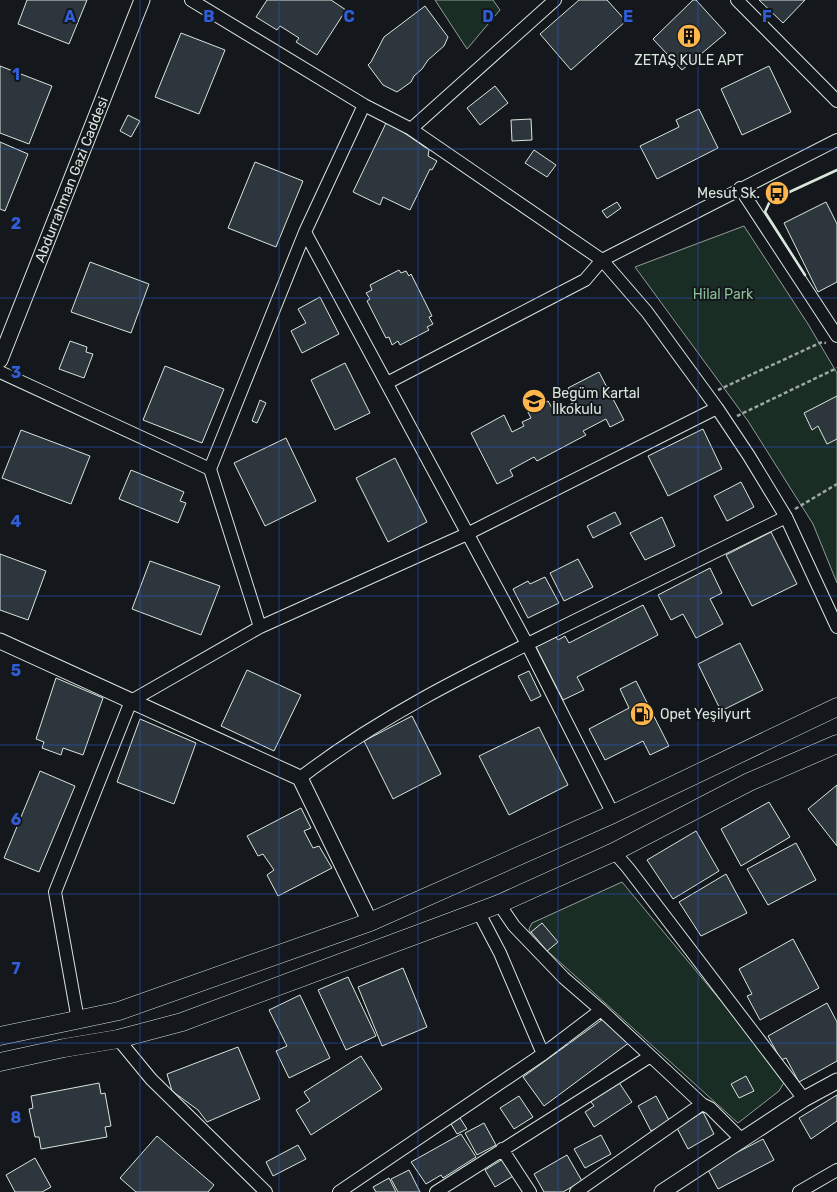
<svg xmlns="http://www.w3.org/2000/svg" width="837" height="1192" font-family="Rubik,sans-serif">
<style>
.green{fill:#1a2d24;stroke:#939e99}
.building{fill:#2c363c;stroke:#d8e6dc}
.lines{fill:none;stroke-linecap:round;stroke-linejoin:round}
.minor-casing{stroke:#d8e6dc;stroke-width:14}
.tertiary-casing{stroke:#d8e6dc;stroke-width:17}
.secondary-casing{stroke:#d8e6dc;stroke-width:19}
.path{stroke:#9da8a2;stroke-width:2.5;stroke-dasharray:4 2.5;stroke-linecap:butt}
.minor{stroke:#14181c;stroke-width:12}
.tertiary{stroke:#14181c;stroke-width:15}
.secondary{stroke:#14181c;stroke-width:18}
.wall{stroke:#d8e6dc;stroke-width:2.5}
.grid{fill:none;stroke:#305dd8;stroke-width:1;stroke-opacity:0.55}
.labels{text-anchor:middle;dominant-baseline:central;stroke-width:4;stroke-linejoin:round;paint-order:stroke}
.poi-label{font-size:14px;fill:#d8e6dc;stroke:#14181c;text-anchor:start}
.street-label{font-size:14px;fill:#d8e6dc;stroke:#14181c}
.park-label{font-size:14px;fill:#8ac095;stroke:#14181c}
.grid-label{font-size:16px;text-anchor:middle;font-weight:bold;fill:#305dd8;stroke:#14181c;stroke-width:4;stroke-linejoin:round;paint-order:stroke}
</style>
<rect width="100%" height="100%" fill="#14181c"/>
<path class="green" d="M435 0H493L500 10 467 49Z
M744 226 808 324 837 373V583L813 524 748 421 635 267Z
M622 882 786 1079 779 1091 738 1123 532 937 529 929 532 923Z"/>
<path class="building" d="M27 0H87L69 44 18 24Z
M267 0H331L346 10 317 55 296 42 299 38 280 26 277 30 256 17Z
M579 0H607L626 21 571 70 540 34Z
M693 0H696L726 33 682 70 653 39Z
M759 0H805L783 23Z
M425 6 448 37 444 46 428 60 422 69 414 76 411 82 397 92 383 85 368 65 371 62 384 37Z
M181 33 225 50 199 114 155 97Z
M0 66 52 86 29 144 0 133Z
M769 66 791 112 742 135 721 89Z
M495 86 508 103 480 125 467 108Z
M699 109 718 148 657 179 640 146 679 127 676 120Z
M128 115 140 121 131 137 120 131Z
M531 119 532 140 512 141 511 120Z
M387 121 429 150 428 156 437 161 432 170 430 169 410 210 383 197 380 205 353 192Z
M0 142 28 154 5 211 0 209Z
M534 150 556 165 547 177 525 163Z
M255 162 303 181 276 247 228 228Z
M617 202 621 208 607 218 602 211Z
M826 202 837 224V282L818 292 784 223Z
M90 262 149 284 131 333 71 312Z
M399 270 401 273 406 271 409 276 411 274 432 316 429 317 433 324 427 327 429 330 400 345 398 341 392 345 389 337 386 338 367 301 370 299 366 293 372 290 370 285Z
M320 297 339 334 302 353 291 331 306 323 298 309Z
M70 341 87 347 86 352 93 354 84 378 59 369Z
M345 363 370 413 335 430 311 380Z
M165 366 224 389 202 443 143 420Z
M599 372 624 420 610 427 606 419 583 431 586 435 537 461 534 457 510 470 513 476 497 484 471 433 504 415 512 432 524 426 522 422 531 418 528 412 548 401 552 408 561 403 563 408 575 402 568 388Z
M837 396V439L827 444 818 426 812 430 804 413Z
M260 400 266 403 257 423 252 421Z
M703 429 722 469 668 496 648 456Z
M21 430 90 456 71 504 2 478Z
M286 438 316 501 265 526 234 463Z
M395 458 427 522 388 542 356 478Z
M131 470 184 492 180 501 186 503 178 523 119 499Z
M741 482 754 507 727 521 714 496Z
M615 512 621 524 593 538 587 526Z
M662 517 675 546 645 560 630 533Z
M771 532 797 584 752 606 726 555Z
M0 554 46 571 28 620 0 610Z
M578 559 593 587 564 601 550 573Z
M150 561 220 586 201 635 132 609Z
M710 568 722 593 710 599 723 624 696 638 683 614 671 620 658 595Z
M545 577 559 603 528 618 513 589 528 581 530 584Z
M643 605 658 635 577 677 584 690 563 700 536 647 556 637 558 640 565 636 569 643Z
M740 643 763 690 721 711 698 664Z
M247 670 301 695 274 751 221 726Z
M529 671 541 696 531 701 518 676Z
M56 678 103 698 83 755 63 748 61 755 42 748 44 742 36 739Z
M636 681 669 746 650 755 643 741 605 760 589 729 629 708 620 689Z
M412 716 441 774 393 799 364 741Z
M140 719 196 743 174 804 117 782Z
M539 727 568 785 509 815 479 756Z
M40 771 75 786 39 872 4 858Z
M837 785V846L808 809Z
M769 802 790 837 741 866 721 829Z
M301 808 311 828 304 831 313 848 319 846 332 868 278 896 267 875 274 870 263 854 258 856 247 836Z
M696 831 719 871 673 899 647 860Z
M796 843 816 880 768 905 747 869Z
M726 874 747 913 701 936 679 902Z
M542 923 558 942 547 951 531 932Z
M793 939 819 988 760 1020 747 996 752 994 739 969Z
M403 968 427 1027 382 1046 358 987Z
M348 977 376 1036 346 1050 318 990Z
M300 995 330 1058 289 1078 276 1051 287 1046 269 1010Z
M827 1003 837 1022V1061L799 1082 786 1058 781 1060 768 1036Z
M603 1019 630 1042 544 1106 523 1077Z
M238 1047 260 1099 207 1122 198 1110 172 1091 167 1074Z
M361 1056 382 1089 311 1135 296 1110 310 1101 304 1092Z
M746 1076 754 1091 739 1098 731 1084Z
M618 1081 632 1102 594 1127 585 1112 594 1106 589 1099Z
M99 1083 101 1094 105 1093 111 1126 105 1127 107 1137 41 1149 39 1137H35L29 1109 33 1108 31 1096Z
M837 1095V1121L811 1139 799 1118Z
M519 1096 533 1117 514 1129 500 1108Z
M656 1096 670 1122 651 1131 638 1106Z
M703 1112 714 1134 688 1149 677 1128Z
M460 1118 467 1129 457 1134 451 1124Z
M484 1123 496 1145 477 1155 465 1133Z
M461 1134 476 1157 443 1178 441 1175 426 1184 411 1162Z
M601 1135 611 1154 585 1168 574 1149Z
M157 1136 214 1185 208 1192H136L120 1178Z
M763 1139 774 1160 718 1189 707 1168Z
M298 1145 306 1159 273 1176 266 1162Z
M567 1155 582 1181 563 1192H544L534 1174Z
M35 1158 51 1187 42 1192H15L6 1175Z
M503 1159 515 1175 495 1187 485 1170Z
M409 1170 420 1192H398L391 1179Z
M389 1178 396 1192H376L373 1187Z"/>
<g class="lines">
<g class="minor-casing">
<path id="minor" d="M191 0 364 105 411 129 602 260 647 312 717 408 749 456 786 517 837 627
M737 0 837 101
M411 129 555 0
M740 188 837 336
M305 232 527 644 613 814
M0 372 210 469
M387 383 585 280 602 260 837 140
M260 627 210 469 305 232 364 105
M300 778C379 717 469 673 558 629 634 592 710 554 786 517
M614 852 628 868 804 1099
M499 904 514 926 564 978 601 1010 702 1104 710 1108 742 1140
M478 911 500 953 543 1054
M78 1020 55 892 131 701 260 627 467 534 717 408
M118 1039 151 1079 266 1192
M502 1149 530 1192
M339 1192 543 1054 601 1010
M436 1192 649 1057
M576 1192 702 1104
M799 1192 837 1170"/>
</g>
<g class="tertiary-casing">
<g id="tertiary">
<path id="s1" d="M0 360 142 0"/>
<path d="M0 641 300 778 370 922"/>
<path d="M662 1192 804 1099 837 1081"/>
</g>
</g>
<g class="secondary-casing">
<path id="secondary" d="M0 1036 119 1011 370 922 613 814 837 707
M0 1062 64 1048 118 1039 182 1022 499 904 614 852 749 782 837 744"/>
</g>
<path class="path" d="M718 390 822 342 826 343
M737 416 837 368
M795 509 837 484"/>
<use href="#minor" class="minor"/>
<use href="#tertiary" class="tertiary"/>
<use href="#secondary" class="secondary"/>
<path class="wall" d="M805 275 765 212 770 201 837 170"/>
</g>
<path class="grid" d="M140 0V1192M279 0V1192M418 0V1192M558 0V1192M698 0V1192M0 149H837M0 298H837M0 447H837M0 596H837M0 745H837M0 894H837M0 1043H837"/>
<defs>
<g id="building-disc" transform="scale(1.25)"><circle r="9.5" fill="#ffb74d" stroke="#14181c"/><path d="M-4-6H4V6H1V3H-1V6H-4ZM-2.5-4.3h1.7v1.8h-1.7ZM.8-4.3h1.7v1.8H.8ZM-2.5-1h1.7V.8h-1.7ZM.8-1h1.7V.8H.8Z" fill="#111"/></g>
<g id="bus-disc" transform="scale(1.25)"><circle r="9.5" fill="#ffb74d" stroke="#14181c"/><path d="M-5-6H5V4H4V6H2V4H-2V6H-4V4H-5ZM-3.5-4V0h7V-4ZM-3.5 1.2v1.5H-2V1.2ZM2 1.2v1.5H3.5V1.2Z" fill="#111"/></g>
<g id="school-disc" transform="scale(1.25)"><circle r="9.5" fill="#ffb74d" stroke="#14181c"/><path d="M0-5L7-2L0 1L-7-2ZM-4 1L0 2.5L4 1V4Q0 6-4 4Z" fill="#111"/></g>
<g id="fuel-disc" transform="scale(1.25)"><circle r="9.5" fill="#ffb74d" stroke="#14181c"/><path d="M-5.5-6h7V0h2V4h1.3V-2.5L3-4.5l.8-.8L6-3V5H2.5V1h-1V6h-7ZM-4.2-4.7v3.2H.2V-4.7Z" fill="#111"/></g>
</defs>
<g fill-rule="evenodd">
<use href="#building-disc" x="689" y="36"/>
<use href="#bus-disc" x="777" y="193"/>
<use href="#school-disc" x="534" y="401"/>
<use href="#fuel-disc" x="642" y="714"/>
</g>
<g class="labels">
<g class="poi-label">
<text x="689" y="60" text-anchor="middle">ZETAŞ KULE APT</text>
<text x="760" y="193" text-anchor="end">Mesut Sk.</text>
<text x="552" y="393">Begüm Kartal<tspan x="552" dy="16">İlkokulu</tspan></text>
<text x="660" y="714">Opet Yeşilyurt</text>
</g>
<g class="street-label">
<text stroke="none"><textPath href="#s1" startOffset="194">Abdurrahman Gazi Caddesi</textPath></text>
</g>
<g class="park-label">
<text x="723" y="294">Hilal Park</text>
</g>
</g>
<g class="grid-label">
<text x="70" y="22">A</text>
<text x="209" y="22">B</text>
<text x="349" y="22">C</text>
<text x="488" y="22">D</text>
<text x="628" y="22">E</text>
<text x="767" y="22">F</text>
<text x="16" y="80">1</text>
<text x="16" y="229">2</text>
<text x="16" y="378">3</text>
<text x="16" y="527">4</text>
<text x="16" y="676">5</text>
<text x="16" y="825">6</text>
<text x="16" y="974">7</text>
<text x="16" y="1123">8</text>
</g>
</svg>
